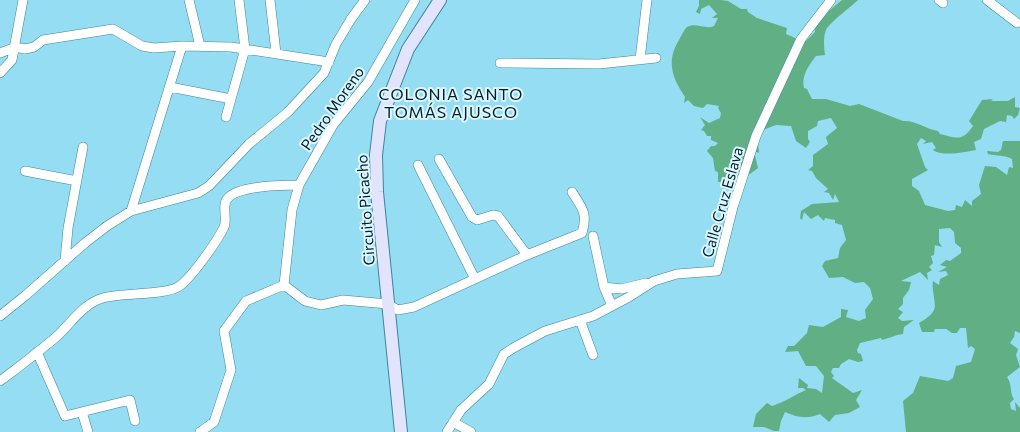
<svg xmlns="http://www.w3.org/2000/svg" width="1020" height="432" font-family="Commissioner,sans-serif">
<style>
.forest{fill:#61b085}
.lines{fill:none;stroke-linecap:round;stroke-linejoin:round}
.minor-casing{stroke:#3d869a;stroke-width:10}
.secondary-casing{stroke:#3d869a;stroke-width:14}
.minor{stroke:#fff;stroke-width:9}
.secondary{stroke:#e2e4fe;stroke-width:12}
.labels{text-anchor:middle;dominant-baseline:central;stroke-width:4;stroke-linejoin:round;paint-order:stroke}
.street-label{font-size:15px;fill:#022028;stroke:#dbf6ff}
.neighbourhood-label{font-size:16px;letter-spacing:1px;fill:#022028;stroke:#dbf6ff}
</style>
<rect width="100%" height="100%" fill="#94ddf2"/>
<path class="forest" d="M699 0H721L728 1 741 9H747L748 12 757 18 787 28 786 34 795 38 797 41 800 39 806 41 815 32V21L812 17 824 15 842 0H858C852 6 829 23 826 30 823 37 824 47 825 55L816 56C809 65 801 76 804 88L807 89 812 99H826L850 106 859 104 903 121C915 120 926 129 938 131L940 134C957 138 962 142 973 126L969 121 982 100 993 99 991 101H1008L1015 97V107L1020 108 1018 115 1014 119 1012 116 1007 115 1006 122 1000 121 984 129 981 139 974 142 976 150C965 152 942 157 933 150L936 148 932 142 923 144 926 141 921 138 917 144 925 167 928 170 912 179V186L919 191 925 205 948 211 955 210 956 205 962 207 965 200 972 206V201L981 194 979 185 985 166 996 167 1007 175 1009 167 1013 168 1012 159C1005 155 997 156 988 154L987 151 998 152 1001 150 1003 141H1020V333L1015 331 1014 337 1010 343 1018 349 1016 355 1020 367 1007 377C1013 386 1009 392 1014 399L1010 403 1011 409 1016 411 1015 402 1020 408V432H906L903 401 913 393 920 376 948 381 953 378 956 366 971 362 975 349 971 346 968 348 966 328H960L957 333H952L946 329H935L934 332H922L919 323C924 320 932 315 934 310 937 304 931 290 933 281L939 285 940 279 948 275 946 271 938 272 947 267 940 265 946 260 950 261 961 253V248L955 243 954 232 950 228 939 229V242L942 247 935 245 934 255 931 256 933 263 929 267 932 270 927 273 928 280 920 272 901 281 911 282 909 290 903 298V304L898 309 903 312 898 318 902 321 914 320 904 327 903 334C895 335 890 338 882 340L881 338 860 343 857 350 858 353 861 354 863 361 858 362 849 359 841 364 839 368H833L831 372 834 376 832 378 853 393 862 390 856 400 860 407 849 413 835 415 829 422 820 414C807 419 799 418 785 412L781 421 779 431H774L764 427H753L756 414 767 403 772 406C785 402 794 395 806 390L803 388H798L799 378 808 385 807 388 816 389 822 393 824 376 816 366H806L798 351 785 352 788 346H794L807 333 809 325 823 327 841 317V309L848 310 846 317 859 321 866 318 865 310 873 299 870 288 864 282 855 283 843 277 829 278 822 266 825 261 838 258 840 248 846 240 842 225 835 223V220L825 218 824 221 818 215 811 219 804 212 802 220 800 218 801 211 812 204 839 202 835 194 833 200 829 193 824 192 828 189 816 178 812 171 808 170 813 166V155L828 144 826 137 837 128 831 118 818 121 817 126 808 131V139L810 142 806 148 796 141 791 126 776 125 763 130 758 143 759 153 754 151 758 168C751 174 744 177 737 183L733 181 718 182V172L715 171 713 158 707 151 711 146H715L718 143 711 140V136H707L704 131 701 130 705 125 700 117 709 123 720 118 721 113 718 108 719 106 707 104 703 108 694 106 688 100 684 103 685 97C672 78 666 61 679 40 681 36 684 30 687 27 696 22 705 30 714 26L718 18H712L717 14 709 5 701 9 700 14 696 12 699 6Z"/>
<g class="lines">
<g class="minor-casing">
<path id="minor" d="M189 0 200 46
M270 0 276 53
M939 0 943 3
M987 0 1017 23
M0 53 16 47 25 49 34 47 43 40 113 29 142 46 154 48 182 46 231 47 329 62
M640 59 647 0
M500 63 599 64 656 58
M0 73 12 60 23 0
M170 87 231 99
M226 117 245 49 239 0
M439 159 472 217 477 220 493 215 498 216 527 255
M418 165 475 279
M25 171 77 181
M131 211 182 46
M593 236 604 287 612 306
M65 261 68 228 83 147
M284 285 305 301 321 305 343 300 388 304 398 310 414 307 527 255 582 233C588 213 582 208 572 192
M284 285 292 210 299 185 333 125 368 82 415 0
M604 287 621 289 646 283
M0 316 26 295 85 243 107 226 131 211 198 193 209 186 249 144 288 112 324 73 336 44 351 19 365 0
M580 320 593 355
M37 352 65 416 130 400 135 421
M0 381C19 367 37 353 55 338 71 324 82 304 103 298 122 292 168 296 181 285 193 275 217 242 224 227 228 219 221 205 228 198 238 186 283 185 299 185
M82 412 88 432
M453 422 471 432
M200 432 214 422 231 370 224 331 246 301 284 285
M447 432 461 410 489 384 504 354 515 347 545 331 593 316 629 297 654 281 677 274 717 271 733 207 756 136 801 39 831 0"/>
</g>
<g class="secondary-casing">
<path id="secondary" d="M401 432 377 192 376 155 380 121 408 49 440 0"/>
</g>
<use href="#minor" class="minor"/>
<use href="#secondary" class="secondary"/>
</g>
<g class="labels">
<g class="street-label">
<text transform="translate(332 108) rotate(-55)">Pedro Moreno</text>
<text transform="translate(722 202) rotate(-74)">Calle Cruz Eslava</text>
<text transform="translate(365 210) rotate(-94)">Circuito Picacho</text>
</g>
<g class="neighbourhood-label">
<text x="451" y="93">COLONIA SANTO<tspan x="451" dy="18">TOMÁS AJUSCO</tspan></text>
</g>
</g>
</svg>
